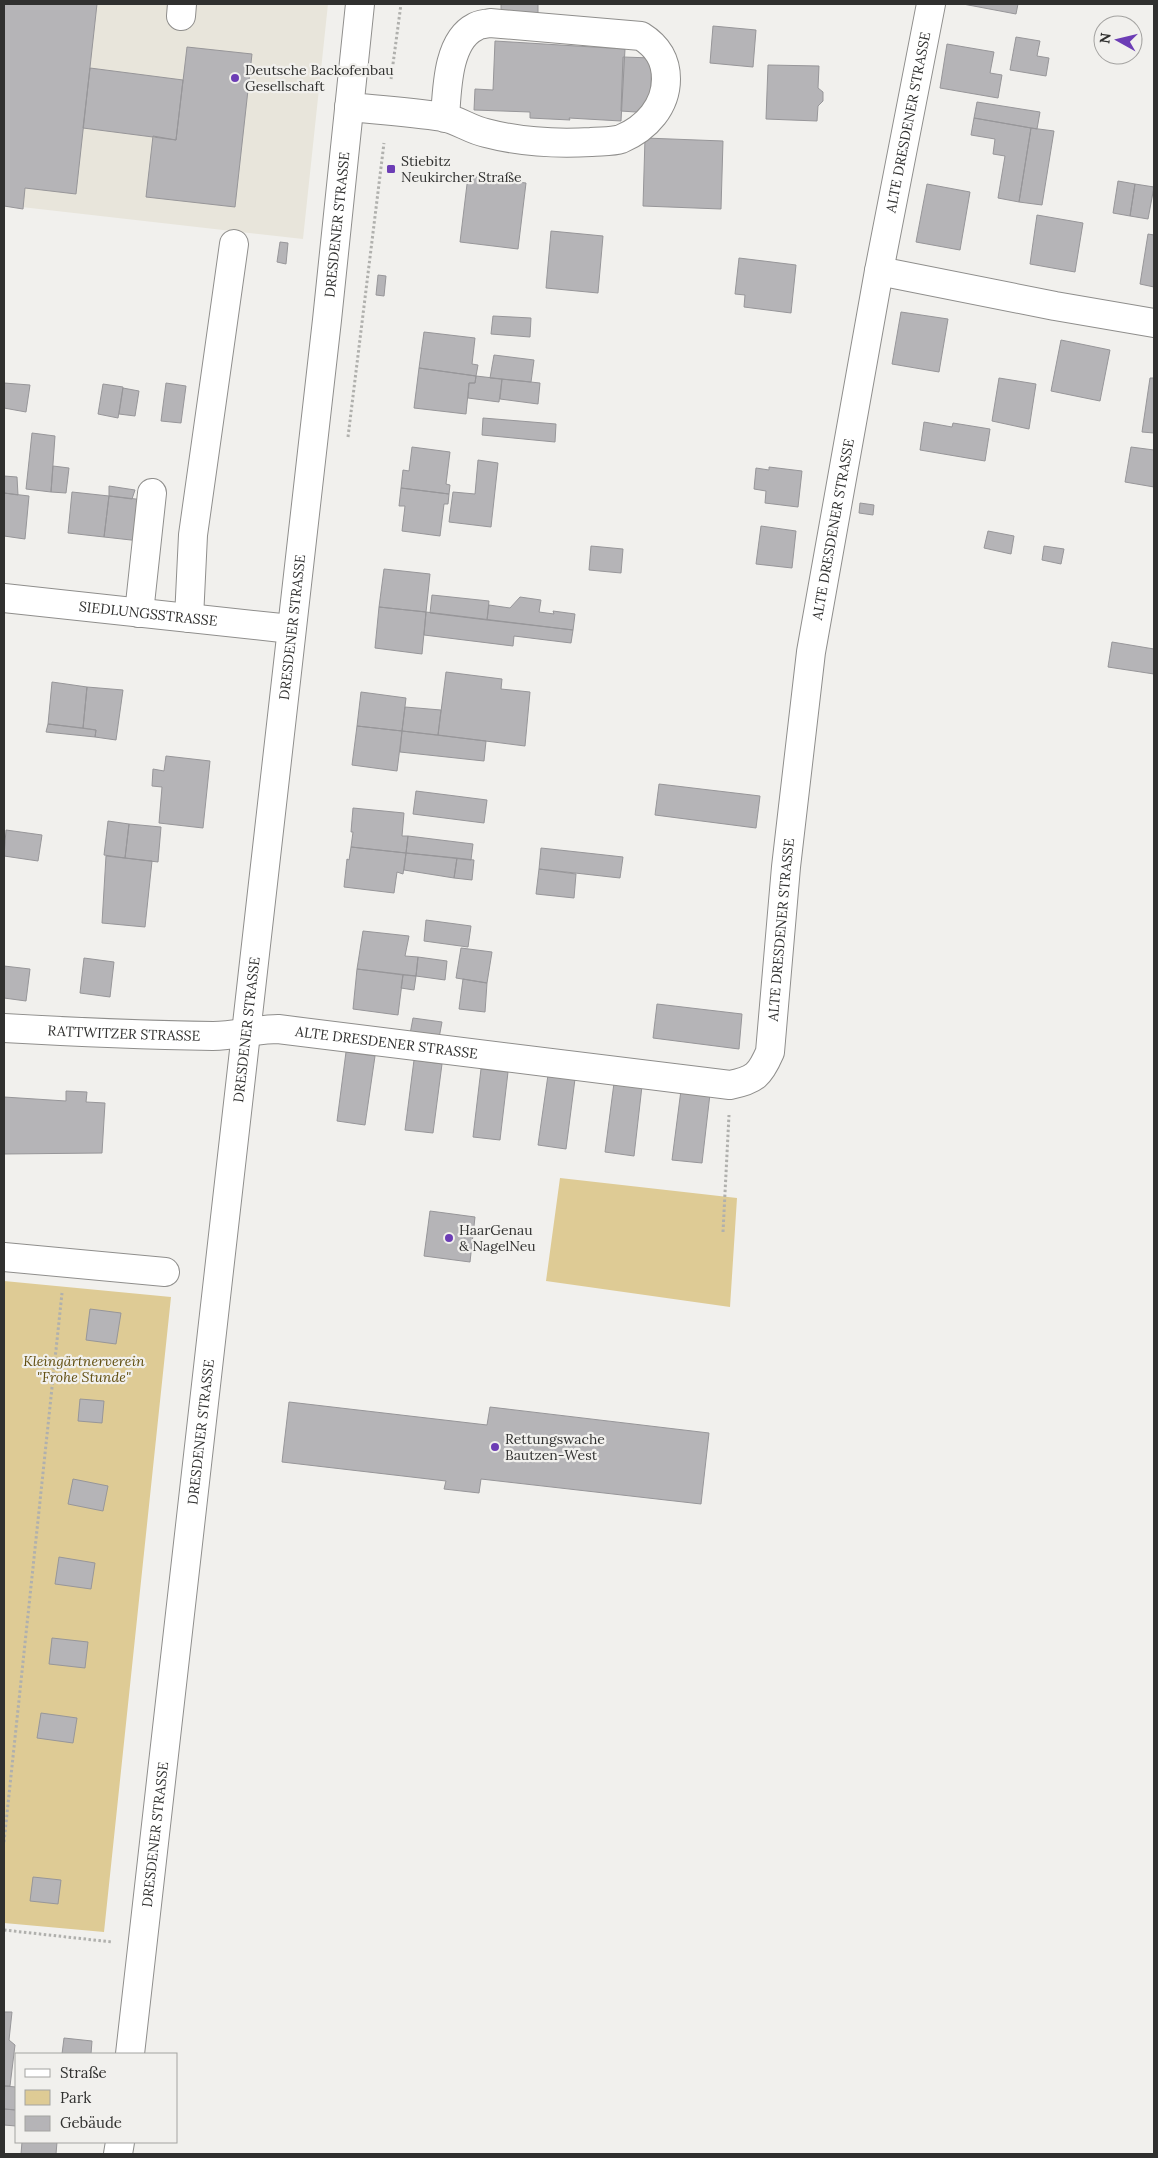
<svg xmlns="http://www.w3.org/2000/svg" width="1158" height="2158" font-family="Lora,serif">
<style>
.built{fill:#e8e5db}
.green{fill:#decb95}
.building{fill:#b5b4b7;stroke:#979699}
.lines{fill:none;stroke-linecap:round;stroke-linejoin:round}
.minor-casing{stroke:#8f8e8c;stroke-width:30}
.major-casing{stroke:#8f8e8c;stroke-width:30}
.path{stroke:#b0b0ad;stroke-width:3;stroke-dasharray:2.5 2.5;stroke-linecap:butt}
.minor{stroke:#fff;stroke-width:28}
.major{stroke:#fff;stroke-width:28}
.poi-dot{fill:#6c3db5;stroke:#f1f0ed;stroke-width:2}
.labels{text-anchor:middle;dominant-baseline:central;stroke-width:4.5;stroke-linejoin:round;paint-order:stroke}
.poi-label{font-size:14px;fill:#30302f;stroke:#f1f0ed;text-anchor:start}
.street-label{font-size:14px;fill:#30302f;stroke:#f1f0ed}
.park-label{font-size:14px;font-style:italic;fill:#614e10;stroke:#f1f0ed}
</style>
<rect width="100%" height="100%" fill="#f1f0ed"/>
<path class="built" d="M4 4H328L303 239 4 205Z"/>
<path class="green" d="M560 1178 737 1198 730 1307 546 1281Z
M4 1281 171 1297 104 1932 4 1923Z"/>
<path class="building" d="M4 4H97L76 194 25 188 23 209 4 206Z
M501 4H538V17L501 15Z
M963 4H1018L1016 14Z
M713 26 756 30 753 67 710 63Z
M1016 37 1040 41 1037 56 1049 58 1046 76 1010 70Z
M495 41 625 49 621 121 569 118 570 120 530 118V112L474 110 475 89 493 90Z
M947 44 994 52 990 73 1002 75 998 98 940 88Z
M187 47 252 54 235 207 146 197 153 136 176 140Z
M623 57 652 58 650 113 621 111Z
M768 65 819 66 818 88 823 92V101L818 106 817 121 766 119Z
M90 68 183 80 176 140 83 128Z
M977 102 1040 112 1037 129 974 118Z
M974 118 1031 128 1019 202 998 198 1005 156 993 154 995 139 971 135Z
M1031 128 1054 131 1042 205 1019 202Z
M645 138 723 141 721 209 643 206Z
M468 176 526 183 518 249 460 242Z
M1118 181 1135 184 1130 216 1113 213Z
M927 184 970 192 960 250 916 242Z
M1135 184 1154 187 1148 219 1130 216Z
M1037 215 1083 223 1075 272 1030 264Z
M551 231 603 236 598 293 546 288Z
M1148 234 1154 235V287L1140 284Z
M280 242 288 243 286 264 277 262Z
M739 258 796 265 791 313 744 307 745 295 735 294Z
M378 275 386 276 384 296 376 295Z
M901 312 948 319 939 372 892 364Z
M493 316 531 318 530 337 491 334Z
M424 332 475 338 472 364 478 365 476 376 419 368Z
M1061 340 1110 350 1100 401 1051 391Z
M494 355 534 360 531 382 490 378Z
M419 368 476 376 475 383H469L466 414 414 408Z
M476 376 502 379 499 402 468 398 469 383H475Z
M999 378 1036 384 1029 429 992 421Z
M1150 378H1154V433L1142 432Z
M502 379 540 383 538 404 500 399Z
M4 383 30 385 26 412 4 408Z
M166 383 186 386 181 423 161 421Z
M103 384 123 387 118 418 98 414Z
M123 388 139 391 135 416 119 414Z
M483 418 556 424 555 442 482 435Z
M924 422 952 427 953 423 990 429 985 461 920 450Z
M32 433 55 436 51 492 26 489Z
M412 447 450 452 446 484 450 485 449 494 401 488 403 470 409 471Z
M1131 447 1154 450V487L1125 482Z
M478 460 498 463 491 527 449 522 453 492 475 494Z
M53 466 69 468 66 493 51 492Z
M769 467 802 471 798 507 765 503 766 491 754 489 756 468 769 470Z
M4 476 17 477 18 495 4 493Z
M109 486 135 490 132 499 109 496Z
M401 488 449 494 448 504H444L440 536 402 531 405 506H399Z
M72 492 109 496 104 537 68 533Z
M4 493 29 496 25 539 4 536Z
M109 496 145 500 140 541 104 537Z
M860 503 874 505 873 515 859 513Z
M761 526 796 531 792 568 756 564Z
M988 531 1014 536 1011 554 984 548Z
M591 546 623 549 621 573 589 570Z
M1044 546 1064 549 1061 564 1042 560Z
M384 569 430 574 426 612 379 607Z
M432 595 489 601 487 620 430 613Z
M520 597 541 600 539 612 554 614 553 611 575 614 573 630 487 620 489 605 510 608Z
M379 607 426 612 422 654 375 648Z
M426 612 573 630 571 643 514 636 513 646 424 635Z
M1112 642 1154 649V674L1108 667Z
M446 672 502 679 501 689 530 692 525 746 438 735Z
M52 682 87 687 83 728 48 724Z
M87 687 123 690 116 740 95 737 96 730 83 728Z
M361 692 406 698 402 731 357 726Z
M405 707 441 710 438 735 402 731Z
M48 724 96 730 95 737 46 732Z
M357 726 402 731 397 771 352 765Z
M402 731 486 741 484 761 400 752Z
M166 756 210 761 203 828 159 823 162 787 152 786 153 769 164 771Z
M659 784 760 796 756 828 655 815Z
M416 791 487 800 484 823 413 814Z
M353 808 404 813 402 836H408L406 853 351 847 353 832H351Z
M108 821 129 824 125 858 104 855Z
M129 824 161 827 158 862 125 858Z
M6 830 42 835 38 861 4 856Z
M408 836 473 844 471 860 406 853Z
M351 847 406 853 403 874 397 872 394 893 344 887 347 859 349 860Z
M541 848 623 857 620 878 539 869Z
M406 853 457 858 454 878 404 870Z
M106 856 152 861 145 927 102 923Z
M457 858 474 860 472 880 454 878Z
M539 869 576 874 574 898 536 894Z
M426 920 471 926 468 947 424 941Z
M363 931 409 936 405 956 418 957 416 976 357 969Z
M461 948 492 952 487 983 456 978Z
M418 957 447 961 445 980 416 976Z
M84 958 114 962 110 997 80 993Z
M4 966 30 969 26 1001 4 998Z
M357 969 403 975 398 1015 353 1009Z
M403 975 416 976 414 990 401 988Z
M463 979 487 983 485 1012 459 1009Z
M657 1004 742 1014 739 1049 653 1038Z
M413 1018 442 1022 439 1038 410 1034Z
M346 1052 375 1056 365 1125 337 1121Z
M414 1060 442 1064 433 1133 405 1130Z
M481 1069 508 1072 500 1140 473 1137Z
M548 1075 575 1079 566 1149 538 1145Z
M614 1083 642 1086 634 1156 605 1152Z
M681 1090 710 1094 702 1163 672 1160Z
M66 1091 87 1092 86 1102 105 1103 102 1153 4 1154V1097L66 1101Z
M430 1211 475 1217 470 1262 424 1256Z
M90 1309 121 1313 116 1344 86 1340Z
M80 1399 104 1401 102 1423 78 1421Z
M289 1402 487 1425 490 1407 709 1433 701 1504 481 1479 479 1493 444 1489 446 1481 282 1462Z
M73 1479 108 1486 103 1511 68 1504Z
M59 1557 95 1563 91 1589 55 1584Z
M52 1638 88 1642 85 1668 49 1664Z
M41 1713 77 1718 73 1743 37 1738Z
M33 1877 61 1880 58 1904 30 1901Z
M4 2012H12L9 2040 15 2045 10 2086H4Z
M64 2038 92 2041 91 2054H62Z
M4 2086 16 2087V2110L4 2109Z
M4 2109 16 2110V2126L4 2125Z
M22 2142H57L56 2154H21Z"/>
<g class="lines">
<g class="minor-casing">
<g id="minor">
<path d="M181 16 182 4"/>
<path d="M349 107C380 110 412 112 443 117 458 120 471 130 486 133 520 142 556 144 591 142 601 141 612 142 621 139 647 128 666 106 666 79 666 59 657 46 641 36L490 23C486 24 479 24 475 27 447 41 447 91 445 118"/>
<path d="M879 271 1055 306 1154 323"/>
<path id="s1" d="M4 598 291 629"/>
<path d="M139 613 152 493"/>
<path d="M189 618 193 535 234 244"/>
<path id="s2" d="M4 1028C74 1032 143 1035 213 1036 235 1036 256 1029 278 1029L730 1085C755 1080 760 1075 770 1052L786 867 811 652 879 271 931 4"/>
<path d="M4 1257 165 1272"/>
</g>
</g>
<g class="major-casing">
<g id="major">
<path id="s3" d="M130 2054 327 320 360 4"/>
<path d="M118 2154 120 2142"/>
</g>
</g>
<path class="path" d="M391 79 401 4
M348 437 384 143
M723 1232 729 1115
M4 1842 62 1293
M4 1930 112 1942"/>
<use href="#minor" class="minor"/>
<use href="#major" class="major"/>
</g>
<g class="poi-dot">
<circle cx="235" cy="78" r="5"/>
<rect x="386" y="164" width="10" height="10" rx="2.5"/>
<circle cx="449" cy="1238" r="5"/>
<circle cx="495" cy="1447" r="5"/>
</g>
<g class="labels">
<g class="poi-label">
<text x="245" y="70">Deutsche Backofenbau<tspan x="245" dy="16">Gesellschaft</tspan></text>
<text x="401" y="161">Stiebitz<tspan x="401" dy="16">Neukircher Straße</tspan></text>
<text x="459" y="1230">HaarGenau<tspan x="459" dy="16">&amp; NagelNeu</tspan></text>
<text x="505" y="1439">Rettungswache<tspan x="505" dy="16">Bautzen-West</tspan></text>
</g>
<g class="street-label">
<text stroke="none"><textPath href="#s2" startOffset="1726">ALTE DRESDENER STRASSE</textPath></text>
<text stroke="none"><textPath href="#s3" startOffset="1841">DRESDENER STRASSE</textPath></text>
<text stroke="none"><textPath href="#s2" startOffset="1312">ALTE DRESDENER STRASSE</textPath></text>
<text stroke="none"><textPath href="#s1" startOffset="145">SIEDLUNGSSTRASSE</textPath></text>
<text stroke="none"><textPath href="#s3" startOffset="1436">DRESDENER STRASSE</textPath></text>
<text stroke="none"><textPath href="#s2" startOffset="908">ALTE DRESDENER STRASSE</textPath></text>
<text stroke="none"><textPath href="#s3" startOffset="1031">DRESDENER STRASSE</textPath></text>
<text stroke="none"><textPath href="#s2" startOffset="120">RATTWITZER STRASSE</textPath></text>
<text stroke="none"><textPath href="#s2" startOffset="384">ALTE DRESDENER STRASSE</textPath></text>
<text stroke="none"><textPath href="#s3" startOffset="626">DRESDENER STRASSE</textPath></text>
<text stroke="none"><textPath href="#s3" startOffset="221">DRESDENER STRASSE</textPath></text>
</g>
<g class="park-label">
<text x="84" y="1361">Kleingärtnerverein<tspan x="84" dy="16">"Frohe Stunde"</tspan></text>
</g>
</g>
<rect width="1158" height="2158" fill="none" stroke="#30302f" stroke-width="10"/>
<rect x="15" y="2053" width="162" height="90" fill="#f1f0ed" stroke="#a4a3a1"/>
<rect x="25" y="2069" width="25" height="8" fill="#ffffff" stroke="#a4a3a1"/>
<text x="60" y="2078" font-size="15" fill="#30302f">Straße</text>
<rect x="25" y="2090" width="25" height="15" fill="#decb95" stroke="#a4a3a1"/>
<text x="60" y="2103" font-size="15" fill="#30302f">Park</text>
<rect x="25" y="2116" width="25" height="15" fill="#b5b4b7" stroke="#a4a3a1"/>
<text x="60" y="2128" font-size="15" fill="#30302f">Gebäude</text>
<g transform="translate(1118 40) rotate(278)"><circle r="24" fill="#f1f0ed" stroke="#a4a3a1"/>
<path d="M0-4L9 19L0 12L-9 19Z" fill="#6c3db5"/>
<text y="-8" font-size="14" font-weight="bold" text-anchor="middle" fill="#30302f">N</text>
</g>
</svg>
